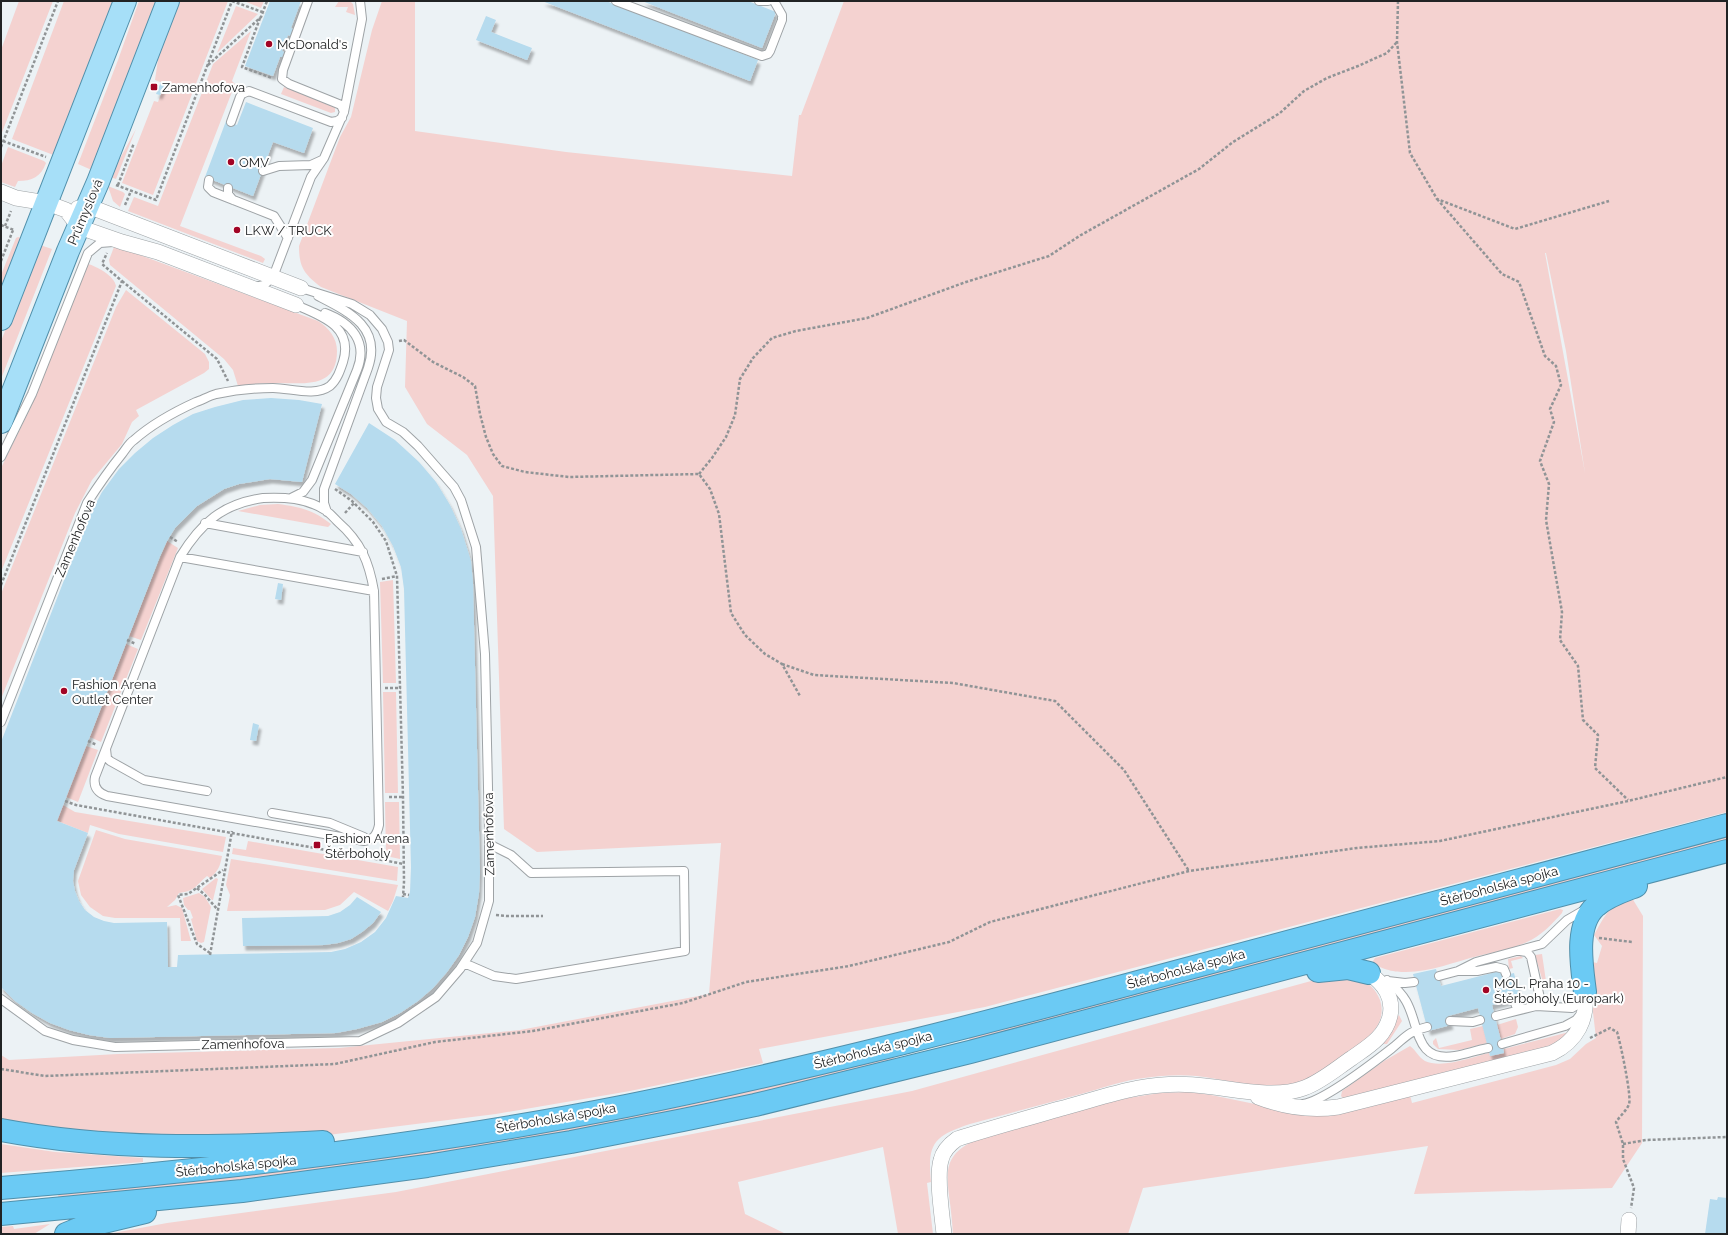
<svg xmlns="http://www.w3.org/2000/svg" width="1728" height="1235" font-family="Raleway,sans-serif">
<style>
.green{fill:#f4d2d0;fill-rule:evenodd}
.building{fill:#b6dbee;filter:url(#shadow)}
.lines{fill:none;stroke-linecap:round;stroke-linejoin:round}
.lane-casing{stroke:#9ea3a6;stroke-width:10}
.street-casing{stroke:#9ea3a6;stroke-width:16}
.primary-casing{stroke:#5190ab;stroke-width:24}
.highway-casing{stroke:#5190ab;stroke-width:24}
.path{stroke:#909496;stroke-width:2.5;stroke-dasharray:3 2;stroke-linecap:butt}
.lane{stroke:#fff;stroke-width:8}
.street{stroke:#fff;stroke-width:15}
.primary{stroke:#a6dff8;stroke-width:22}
.highway{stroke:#6bcaf4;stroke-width:22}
.poi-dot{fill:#a20425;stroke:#fefefe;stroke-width:1.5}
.labels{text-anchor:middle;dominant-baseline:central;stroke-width:4;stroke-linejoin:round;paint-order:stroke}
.poi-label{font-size:13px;fill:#212324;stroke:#fefefe;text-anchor:start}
.street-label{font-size:13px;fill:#212324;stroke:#fefefe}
</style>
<defs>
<filter id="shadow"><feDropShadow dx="2.5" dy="4.5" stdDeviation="1" flood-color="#0004"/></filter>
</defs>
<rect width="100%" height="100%" fill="#ecf2f5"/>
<path class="green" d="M19 1H53L1 135V50Z
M64 1H116L56 156 12 139Z
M139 1H158L94 171 78 164 118 60Z
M177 1H228L153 195 122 183 154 101 158 102 165 84 155 80 160 46Z
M244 1H264L261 8Z
M339 1H350L353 4 355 15 346 12 348 7H335Z
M382 1H415V131L566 152 792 176 799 115H801L844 1H1727V812L985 1007 759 1049 763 1063 630 1091 496 1114 328 1135 161 1139 1 1123V1055L9 1060 118 1054 339 1048 520 1030 709 994 721 843 537 852 504 829 493 496 467 455 427 424 405 387 407 321 321 287C304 274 299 267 299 246L340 137 351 117 372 30ZM1546 253 1566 351 1585 473 1545 253Z
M236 6 258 14 217 53Z
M251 31 232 81 235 84 180 226 261 256 265 259 263 263 128 211 134 197 158 206 213 64Z
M284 87 335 106V112L331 113 281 94Z
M136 129 116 179 110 177Z
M8 147 44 161 46 163C41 177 32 181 18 181L15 187 1 182V166Z
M108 186 123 192 125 194 120 207 113 201Z
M18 237 22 238 1 290V275L16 238Z
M40 245 52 249 1 379V341Z
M114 247 121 248 318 321C329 328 337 338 337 351 337 389 304 383 277 383 264 383 251 384 238 386L233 370 224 359 110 265 109 260Z
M88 264C96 266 115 276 116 286L1 572V468L32 405Z
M126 290 205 354 209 362V369L204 373 136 410 139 416 132 422 122 444 92 480 75 513 1 699V594L116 307Z
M278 504C301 507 313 510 331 524L328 527 238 511 260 505Z
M167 541 178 548 141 640 129 636Z
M393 580 396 683H383L380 582Z
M126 644 138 649 101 742 90 737Z
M383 692H396L398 793H385Z
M86 746 98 750 78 802 66 797Z
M385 802H399L400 859 386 856Z
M63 805 75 812 226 837 223 852 119 834 90 825 88 833 57 821Z
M96 830 125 839 222 856C220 867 218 871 210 878L207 876C196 885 196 891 179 893L175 900 167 907 176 905 182 908 191 941H181L180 918H115L103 916 90 907 81 895 78 881Z
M1727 834V841L971 1041 969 1039 970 1037Z
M248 841 398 867 397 881 232 854 233 848 246 850Z
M231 859 398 885 393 901 388 911 354 892 340 905 325 910 227 911 230 895 226 885Z
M216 878 218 879 213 900H212L202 889Z
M199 893 205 897 211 907 204 942 201 943 197 941 191 919 193 918 190 910H188L184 905 183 898Z
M1632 898 1643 916 1642 1143 1612 1188 1414 1194 1428 1146 1143 1188 1128 1234H953C952 1221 951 1209 949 1196 946 1169 946 1155 973 1141L1103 1104 1128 1098 1160 1093 1190 1092 1211 1095 1294 1112 1410 1095 1412 1103 1556 1065 1570 1059 1586 1044 1596 1038 1587 961 1597 963 1602 946 1594 935C1606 913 1608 907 1632 898Z
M1560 909 1563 910 1562 913C1552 924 1541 936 1527 942 1512 949 1494 952 1478 956 1454 962 1428 973 1403 972 1395 972 1377 969 1373 961L1375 958Z
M1542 954 1547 988 1545 989 1535 955Z
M1521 956 1523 958 1511 961 1513 968 1509 969 1508 959Z
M1333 975C1354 979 1371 977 1380 1000 1386 1019 1375 1032 1361 1043 1344 1056 1320 1077 1300 1083 1267 1092 1230 1080 1197 1076 1177 1074 1157 1076 1137 1079 1118 1082 1100 1089 1081 1094 1044 1104 1007 1114 970 1124 934 1136 927 1143 931 1182L927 1183 933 1234H898L883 1147 738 1182 745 1214 786 1234H108L167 1223 396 1192 912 1091Z
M1399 1015 1402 1021 1387 1044H1384V1042L1397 1017Z
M1516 1019 1518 1027 1515 1034 1501 1039 1497 1025Z
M1483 1026 1487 1043 1459 1050 1438 1049 1433 1044V1041L1436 1038 1439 1048 1472 1040 1470 1029Z
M1569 1032 1561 1040 1544 1048 1344 1099 1341 1096 1342 1091 1384 1061 1410 1046C1416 1050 1418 1057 1425 1061 1442 1069 1472 1057 1489 1053L1490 1056 1504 1053V1049Z
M892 1056 895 1060 798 1085 567 1133 296 1175 59 1198 58 1196 60 1193Z
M1 1144 55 1152 143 1158V1162L1 1173Z
M50 1224 34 1234H1V1227L13 1226 14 1229Z"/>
<path class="building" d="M270 1H301L291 28 293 29 290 36 288 35 282 51 284 52 282 57H280L273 76 245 66Z
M542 1H606L758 60 750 81Z
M642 1H748L776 12 762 48Z
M486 16 496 20 491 32 532 48 527 60 476 40Z
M161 82 165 83 160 95 156 94Z
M246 102 313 128 304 153 273 142 253 196 205 177 226 121 237 125Z
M271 398 299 400 322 404 302 482 270 479 239 484 224 489 197 506 175 528 167 541 160 556 57 821 88 833 74 870 73 881 75 891 79 901 85 910 94 917 104 921 114 923 167 922 168 967H177L178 955 331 952 345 949 361 942 375 932 386 918 396 896 408 898 410 892 411 867 404 589 401 567 393 546 382 526 367 508 351 494 335 484 369 423 395 440 419 462 436 482 450 505 461 529 471 561 473 583 480 872 479 893 475 917 468 937 459 955 447 972 433 988 418 1001 400 1013 382 1022 357 1029 336 1033 110 1038 89 1035 69 1030 50 1023 32 1013 15 1001 1 987V742L89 516 102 492 119 469 135 453 153 438 173 425 193 414 215 407 243 400Z
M278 583 283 584 281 600 275 599Z
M253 723 259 725 256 741 250 740Z
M357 897 381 912 373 923 362 932 351 939 338 943 324 945 243 946 242 918 328 916 340 912 350 905Z
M1436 969 1441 986 1500 971 1502 976 1514 973 1520 998 1492 1005 1504 1053 1490 1056 1478 1008 1448 1016 1451 1025 1428 1031 1413 974Z
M1718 1197 1727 1198V1234H1705L1710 1199 1717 1200Z"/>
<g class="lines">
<g class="lane-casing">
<path id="lane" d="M308 1 283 70 282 79 289 84 341 105 344 112
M616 1 762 56 768 54 770 51 782 20V15L774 1
M759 1H768
M231 122 240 97 242 94 249 91 331 122 337 121 342 118
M263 171 279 166 311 165 322 160
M209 180 208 187 213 192 274 216 288 238
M228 188V194L233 200
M255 287 264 285 273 277 311 177 324 158 344 112 362 19 360 1
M318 296C349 312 382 327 368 368L324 489V503L327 512
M1 457 32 394 88 253 100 243 113 242
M263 498C284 497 306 498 325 510 330 513 334 518 338 522 361 542 369 562 374 591L379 825C377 835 373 840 364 841L107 796C98 793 93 787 95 777L180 557C201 523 222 504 263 498Z
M291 498 303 492 312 480 357 370C368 342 352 323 325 313
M205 523 363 552
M180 557 374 591
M1 722 87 503C98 486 109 470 122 454 126 449 129 443 134 440 152 424 174 412 196 402 202 400 209 396 216 394 234 390 254 388 273 388 290 388 315 397 330 386 337 380 340 371 343 362 354 327 322 316 296 305
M106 749 107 758 110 761 144 780 207 791
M272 813 330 823 364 837
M1520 951 1527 952 1531 957 1540 998 1543 1002 1549 1006
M464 963 494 976 516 979 685 951 684 871 531 873 511 855 489 844
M1459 971H1477L1496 967 1504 969 1506 974
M1439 976 1458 971 1476 962 1542 944 1567 920 1586 909
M1387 980C1394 986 1401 992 1406 1001 1420 1025 1414 1063 1455 1056 1466 1054 1477 1050 1488 1048
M1388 981 1405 983 1414 982
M1 999 45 1031 73 1040 115 1047 360 1041 398 1023 436 997 460 969 477 943 489 901V832L485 654 476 547 461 500 454 487 418 446 403 432 386 422 378 409 376 398 377 387 389 350 388 342 382 329 370 315 352 304 301 288
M1514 1000 1516 1006 1523 1009
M1496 1016 1536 1006 1572 1008 1579 1004 1583 997
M1450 1021 1473 1022 1480 1020
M1502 1044 1565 1026 1576 1020 1580 1015
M1303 1104C1324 1101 1373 1063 1391 1049 1406 1037 1407 1032 1427 1027"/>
</g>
<g class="street-casing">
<path id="street" d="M1 192 16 198 47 203 66 210 79 227 122 242 158 252 296 305
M78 208 88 206 301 288
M1258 1097C1284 1107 1311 1111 1338 1107L1552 1053C1577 1041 1588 1019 1585 992
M944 1234C942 1214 936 1178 941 1160 943 1151 950 1144 957 1139 991 1128 1025 1119 1059 1109 1086 1102 1112 1093 1138 1088 1161 1084 1182 1083 1205 1086 1235 1089 1275 1099 1304 1088 1321 1082 1337 1068 1352 1058 1369 1046 1385 1037 1390 1016 1394 997 1384 984 1369 973
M1628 1234 1629 1220"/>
</g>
<g class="primary-casing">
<path id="primary" d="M1 319 125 1
M1 422 68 251 98 182 168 1"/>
</g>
<g class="highway-casing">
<path id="highway" d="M1318 971 1348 968 1369 973
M1585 992C1582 967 1574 925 1596 906 1607 896 1623 891 1636 886
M1 1130C107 1150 215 1148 323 1142
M1 1188C211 1171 419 1147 626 1106 814 1068 1001 1019 1186 969 1367 921 1547 873 1727 825
M1 1214 242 1191 427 1166 571 1142 683 1120 755 1105 970 1052 1727 851
M66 1234 83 1227 145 1212"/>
</g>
<path class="path" d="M232 1 265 13
M1398 1 1397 42 1410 153 1437 199 1515 229 1609 201
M260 18 242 67 272 78
M208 65 261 17 267 1
M3 141 46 157
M1 147 58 1
M116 185 156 200 232 1
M118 185 134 143
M1437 199 1502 274 1519 282 1545 356 1556 366 1561 385 1550 409 1554 422 1540 461 1549 484 1546 520 1562 612 1560 640 1578 666 1583 720 1598 735 1595 768 1628 800
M125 205 131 191
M1 225 14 230
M5 226 11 211
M1 261 13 230
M122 281 217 359 228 381
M399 341 404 340 433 362 463 377 475 386 480 414 486 437 493 454 502 466 525 472 569 477 699 474 710 489 719 514 731 613 745 635 765 654 782 664 800 696
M699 474 712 458 726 437 735 415 740 379 753 358 772 338 796 331 867 318 966 282 1049 256 1081 235 1199 169 1233 142 1280 113 1304 91 1327 78 1358 66 1387 53 1397 42
M335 489 352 501 373 522 386 541 397 576 403 797 404 882 403 897
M345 513 354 503
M170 537 178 542
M382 579 397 576
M1 585 122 281 102 264 107 253
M127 640 136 644
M782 664 814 675 953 683 1055 701 1124 770 1189 871
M385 688H401
M88 741 97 745
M389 797H403
M65 801 76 805 404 864
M197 888 205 895 217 909
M403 894 409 895
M496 915 507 916H543
M1599 938 1632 942
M210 953 197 944 178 895 188 894 223 870
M210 955 232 831
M1590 1038 1610 1028 1617 1032C1620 1041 1632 1097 1629 1104 1627 1110 1620 1116 1616 1122L1623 1144V1159L1634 1188 1631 1208
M1 1069 45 1076 335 1064 435 1042 533 1031 683 1003 746 982 849 966 949 942 990 922 1189 871 1357 848 1440 841 1628 801 1727 777
M1623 1144 1646 1140 1727 1137"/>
<use href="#lane" class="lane"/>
<use href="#street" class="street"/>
<use href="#primary" class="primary"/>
<use href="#highway" class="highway"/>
</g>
<g class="poi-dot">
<circle cx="269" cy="44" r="4"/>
<rect x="150" y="83" width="8" height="8" rx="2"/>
<circle cx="231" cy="162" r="4"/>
<circle cx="237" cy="230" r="4"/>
<circle cx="64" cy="691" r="4"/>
<rect x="313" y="841" width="8" height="8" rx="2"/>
<circle cx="1486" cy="990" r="4"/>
</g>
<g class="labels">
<g class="poi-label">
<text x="277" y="44">McDonald's</text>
<text x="162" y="87">Zamenhofova</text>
<text x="239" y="162">OMV</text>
<text x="245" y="230">LKW / TRUCK</text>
<text x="72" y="684">Fashion Arena<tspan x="72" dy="15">Outlet Center</tspan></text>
<text x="325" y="838">Fashion Arena<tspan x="325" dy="15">Štěrboholy</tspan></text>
<text x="1494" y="983">MOL, Praha 10 -<tspan x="1494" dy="15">Štěrboholy (Europark)</tspan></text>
</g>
<g class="street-label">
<text transform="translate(85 212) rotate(-67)">Průmyslová</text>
<text transform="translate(75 538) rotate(-67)">Zamenhofova</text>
<text transform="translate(489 834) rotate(-91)">Zamenhofova</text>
<text transform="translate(1499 886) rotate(-15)">Štěrboholská spojka</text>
<text transform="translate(1186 969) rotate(-15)">Štěrboholská spojka</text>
<text transform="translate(243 1044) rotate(-1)">Zamenhofova</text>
<text transform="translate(873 1050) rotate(-14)">Štěrboholská spojka</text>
<text transform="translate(556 1118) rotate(-10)">Štěrboholská spojka</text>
<text transform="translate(236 1166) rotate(-6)">Štěrboholská spojka</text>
</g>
</g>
<rect width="1728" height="1235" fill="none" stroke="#212324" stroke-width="4"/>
</svg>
